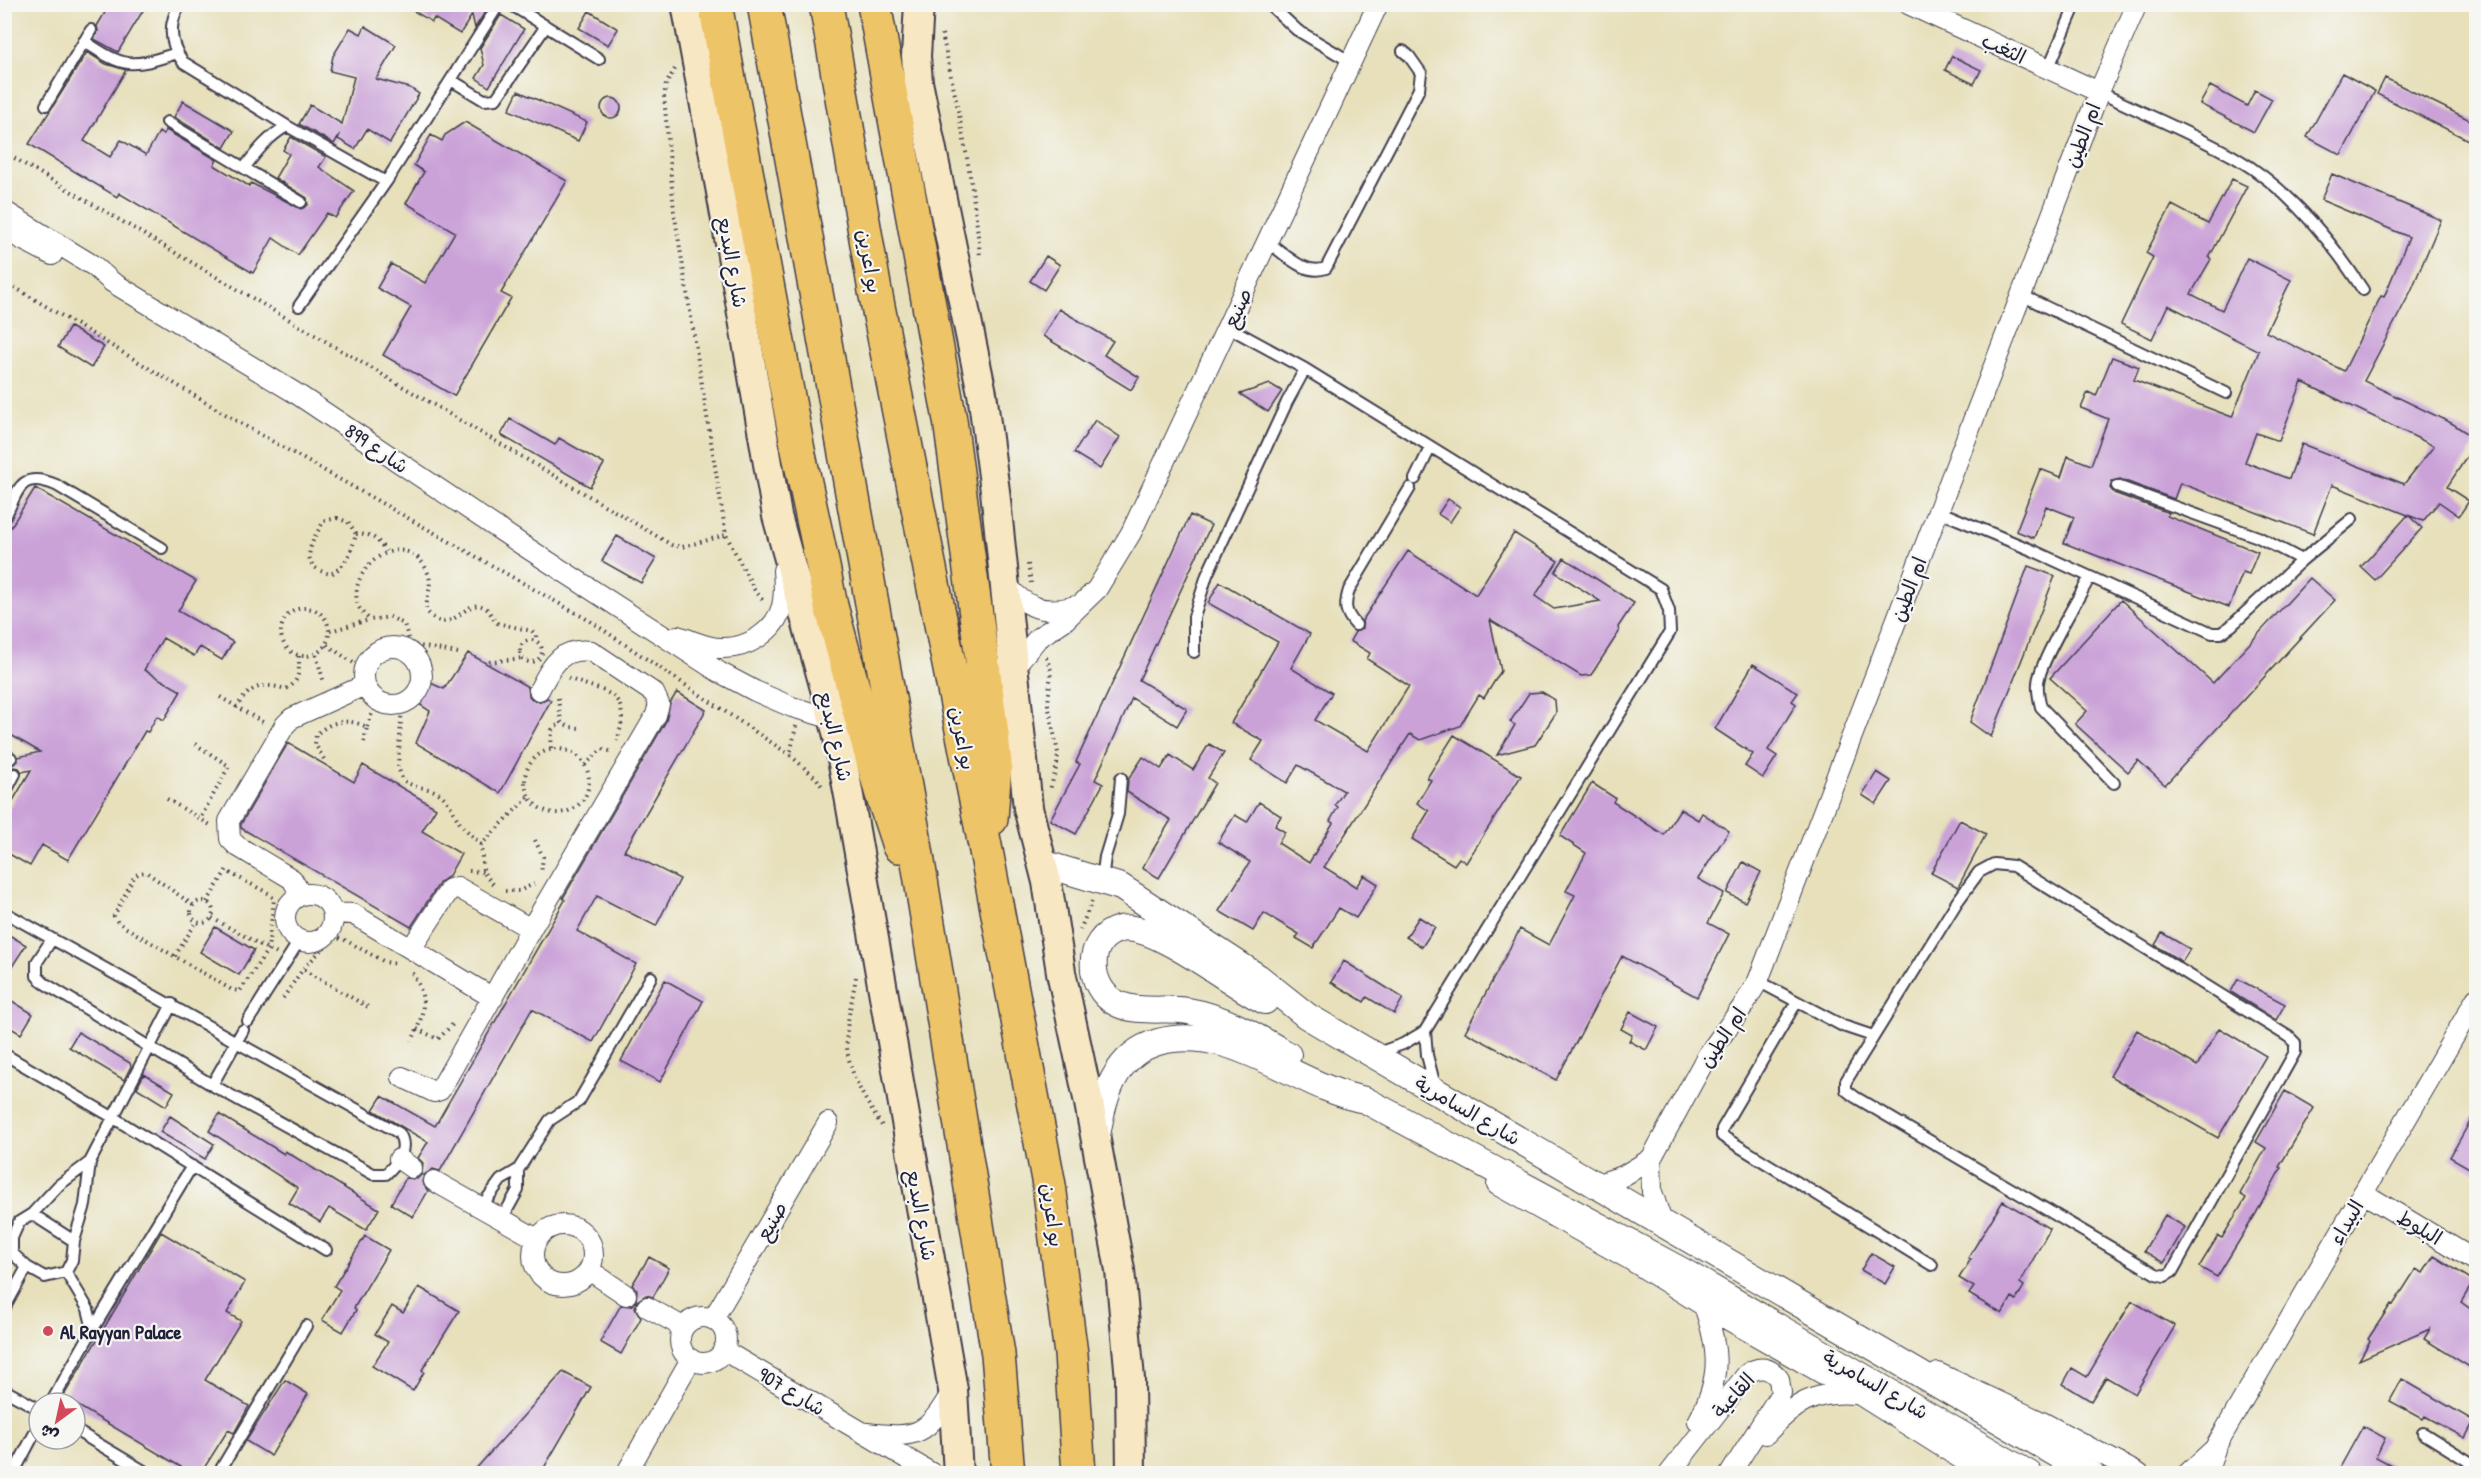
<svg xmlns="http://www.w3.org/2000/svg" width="2481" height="1478" font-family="'Patrick Hand','Playpen Sans Arabic',sans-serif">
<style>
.building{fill:#caa2d8;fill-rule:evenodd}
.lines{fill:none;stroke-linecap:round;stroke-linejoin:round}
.service-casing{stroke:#403e4e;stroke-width:14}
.minor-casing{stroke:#403e4e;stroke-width:22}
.tertiary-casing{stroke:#403e4e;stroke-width:28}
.secondary-casing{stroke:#403e4e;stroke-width:32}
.trunk-casing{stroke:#403e4e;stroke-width:36}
.path{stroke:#403e4e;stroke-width:4;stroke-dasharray:1.5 4.5;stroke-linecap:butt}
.service{stroke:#fff;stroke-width:10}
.minor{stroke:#fff;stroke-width:20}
.tertiary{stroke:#fff;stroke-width:26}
.secondary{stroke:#f8e7c3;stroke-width:28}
.trunk{stroke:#eec469;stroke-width:33}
.poi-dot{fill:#d1495b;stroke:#f6f6f2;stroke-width:2}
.labels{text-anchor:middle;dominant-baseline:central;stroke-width:4.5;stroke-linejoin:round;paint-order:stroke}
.street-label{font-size:20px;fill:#22223b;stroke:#f6f6f2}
.poi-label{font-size:20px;font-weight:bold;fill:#22223b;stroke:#f6f6f2;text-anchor:start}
</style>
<rect width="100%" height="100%" fill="#f6f6f2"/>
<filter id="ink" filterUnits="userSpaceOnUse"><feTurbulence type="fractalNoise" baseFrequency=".0167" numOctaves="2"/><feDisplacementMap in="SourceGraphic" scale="12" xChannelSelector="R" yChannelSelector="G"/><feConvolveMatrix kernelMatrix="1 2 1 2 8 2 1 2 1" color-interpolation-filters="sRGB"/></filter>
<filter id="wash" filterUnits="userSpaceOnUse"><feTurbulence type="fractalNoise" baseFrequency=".008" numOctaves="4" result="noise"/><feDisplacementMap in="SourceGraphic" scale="24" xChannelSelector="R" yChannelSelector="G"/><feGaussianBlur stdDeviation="1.35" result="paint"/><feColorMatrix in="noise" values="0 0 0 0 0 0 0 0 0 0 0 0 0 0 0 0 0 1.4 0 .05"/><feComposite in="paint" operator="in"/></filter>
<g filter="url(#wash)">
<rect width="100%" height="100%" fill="#e7e0bb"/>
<g id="blocks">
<path class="building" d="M110 4H147L118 52 94 39 98 31 97 26Z
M402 4H485L488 7 475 28 472 15 460 34 434 18 432 22Z
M589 11 618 29 608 45 579 28Z
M501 15 524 29 489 87 476 78 484 65 480 48Z
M365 26 396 45 376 79 410 88 419 94 390 143 367 129 355 149 338 139 340 134 334 144 299 124 310 105 342 124 354 77 330 71 333 56 350 28 361 34Z
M87 52 106 64 126 70 84 141 110 157 121 140 146 155 159 132 163 135 166 130 217 160 214 165 249 186 251 183 301 209 308 205 307 198 275 178 289 154 283 150 291 137 326 157 319 167 354 191 335 218 327 213 298 255 273 238 253 273 119 193 117 197 29 144Z
M1952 56 1981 70 1974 84 1945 70Z
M2342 73 2375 91 2341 155 2307 137Z
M2385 78 2476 123V144L2377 94Z
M2210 86 2247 106 2255 90 2272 99 2254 132 2200 104Z
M518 91 587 122 578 141 509 110Z
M601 108a10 10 0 1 1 20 0a10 10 0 1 1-20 0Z
M183 101 234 131 224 148 174 117Z
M465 122 567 181 501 293 511 298 454 396 383 355 411 307 377 288 391 264 425 283 455 232 406 203 424 172 414 165 431 135 442 141 445 135Z
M2332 174 2441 220 2411 291 2364 381 2453 424 2476 439V443L2447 487 2469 501 2459 516 2439 502 2423 521 2332 485 2313 534 2180 483 2174 499 2120 479 2112 481 2110 488 2114 493 2169 513 2167 516 2258 552 2249 574 2243 572 2229 607 2064 543 2074 517 2046 506 2034 538 2016 531 2040 469 2061 477 2068 456 2091 465 2108 419 2081 408 2088 392 2096 396 2112 357 2139 367 2134 380 2232 417 2259 351 2168 305 2152 339 2121 324 2153 257 2146 253 2172 205 2208 224 2232 179 2247 186 2209 258 2211 259 2191 294 2222 310 2247 258 2291 280 2266 332 2344 371 2381 296 2384 297 2409 237 2321 200ZM2302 382 2434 446 2404 484 2302 444 2289 479 2245 462 2256 433 2279 441Z
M1046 256 1060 265 1044 290 1030 281Z
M1059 309 1113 341 1104 355 1139 377 1131 390 1043 336Z
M70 327 104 347 91 368 58 347Z
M1270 384 1282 391 1268 412 1240 394Z
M510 419 555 445 559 438 604 464 590 487 501 435Z
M1095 420 1120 437 1100 469 1074 453Z
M35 488 196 581 178 611 233 642 222 660 200 647 194 656 163 638 144 670 181 691 164 720 157 716 148 732 145 731 68 860 42 845 30 866 4 851V816L31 770 22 772 19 768 14 767 4 777V763L12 765 18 761V757L40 752 4 731V538Z
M1448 499 1460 507 1450 522 1438 514Z
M1190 515 1211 525 1139 680 1187 709 1177 726 1132 698 1095 780 1103 784 1076 834 1050 820 1080 764 1076 762Z
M2408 515 2422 528 2375 580 2361 567Z
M1514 533 1558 561 1535 596 1554 609 1600 601 1555 572 1564 558 1634 603 1618 627 1619 632 1591 675 1581 676 1490 620 1501 671 1484 698 1479 695 1460 726 1420 740 1410 734 1324 867 1356 887 1364 875 1378 884 1356 918 1339 908 1313 948 1296 938 1299 934 1264 913 1253 931 1219 911 1250 862 1218 842 1235 815 1247 822 1259 802 1281 816 1275 826 1285 832 1278 843 1309 863 1333 823 1330 821 1338 807 1335 805 1344 791 1298 765 1287 783 1251 760 1263 741 1231 723 1278 642 1208 603 1220 582 1310 634 1291 668 1332 693 1315 720 1368 751 1409 686 1367 659 1370 653 1350 641 1355 632 1363 628 1362 621 1408 551 1476 595Z
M617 536 656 559 641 583 602 561Z
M2028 566 2055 576 1991 737 1970 722Z
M2310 578 2335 600 2165 785 2138 760 2128 772 2075 724 2087 711 2050 678 2121 600 2213 683Z
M468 653 528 687 529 696 533 700 540 702 547 698 551 700 500 793 416 743 430 711 413 700 424 680 444 689Z
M1753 664 1798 693 1792 701 1796 704 1768 750 1777 756 1763 778 1745 766 1753 754 1715 729Z
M677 692 706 710 624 851 680 879 656 926 597 896 577 931 636 964 593 1042 532 1009 440 1171 433 1169 424 1175 422 1182 428 1191 413 1217 391 1204 406 1178 417 1179 422 1174 423 1163 418 1158 428 1142 373 1110 382 1096 435 1126 565 900 563 898 666 721 670 703Z
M1542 692 1555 700 1556 713 1535 745 1497 755 1515 725 1510 722 1529 693Z
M1454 735 1521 776 1466 863 1459 858 1454 865 1412 839 1429 811 1417 803 1431 780 1427 778Z
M288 743 354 782 363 765 436 808 422 831 461 854 448 877 440 882 411 927 241 828V824Z
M1209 744 1224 753 1208 778 1215 783 1159 878 1142 868 1171 820 1127 792 1128 780 1143 757 1161 769 1170 755 1193 770Z
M1877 772 1891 781 1876 804 1862 795Z
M1592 783 1615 798 1613 802 1664 835 1680 809 1698 820 1702 813 1729 831 1698 879 1724 893 1708 923 1729 934 1697 997 1622 956 1556 1080 1465 1032 1520 929 1549 945 1575 895 1566 891 1586 853 1560 836Z
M1960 820 1986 834 1958 887 1931 873Z
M1743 862 1761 872 1745 902 1727 893Z
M1419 917 1435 927 1422 947 1406 937Z
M215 927 254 950 239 975 200 952Z
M4 932 26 945 4 979Z
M2162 933 2190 949 2182 962 2155 945Z
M1344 961 1403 998 1394 1014 1367 997 1364 1002 1331 982Z
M2238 979 2285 1004 2276 1020 2231 992Z
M665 980 703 1001 660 1082 621 1061Z
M4 996 33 1014 21 1034 4 1024Z
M1630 1012 1658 1027 1646 1050 1629 1041 1632 1035 1621 1029Z
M2219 1028 2266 1056 2218 1138 2110 1076 2137 1030 2197 1066Z
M78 1032 130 1063 131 1066 124 1080 69 1047Z
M144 1074 174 1092 166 1106 137 1088Z
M2285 1091 2314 1108 2279 1167 2281 1168 2255 1215 2217 1277 2199 1267 2218 1236 2222 1238 2246 1198 2240 1194 2266 1148 2256 1142Z
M2476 1111V1172L2450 1157Z
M219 1114 284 1154 285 1151 379 1209 366 1230 329 1208 320 1222 289 1203 298 1188 209 1131Z
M170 1116 214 1144 205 1159 160 1132Z
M2003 1201 2050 1229 2020 1283 2024 1286 2016 1300 2012 1297 2002 1314 1969 1294 1974 1287 1959 1278 1971 1259 1968 1258Z
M2165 1215 2185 1227 2164 1263 2144 1251Z
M161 1232 245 1282 227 1313 241 1321 205 1380 249 1406 234 1433 228 1430 201 1473H191L63 1397Z
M365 1236 389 1250 354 1308 356 1310 343 1332 322 1320 340 1290 334 1286Z
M1871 1253 1895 1267 1885 1284 1861 1270Z
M2434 1256 2474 1281 2461 1302 2476 1313V1371L2424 1339 2430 1329 2359 1360 2370 1341 2368 1339 2391 1304 2393 1305 2416 1269 2423 1273Z
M649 1257 669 1268 653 1297 646 1295 637 1301 635 1308 641 1318 621 1354 600 1342 621 1305 631 1306 636 1301 637 1290 632 1285Z
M419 1287 459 1311 422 1370 424 1372 413 1391 372 1366 388 1342 375 1334 392 1306 403 1313Z
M2132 1301 2175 1326 2135 1394 2106 1377 2091 1401 2063 1384 2072 1368 2087 1377Z
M563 1372 591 1387 541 1473H472Z
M2402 1379 2474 1421 2465 1438 2425 1416 2423 1419 2390 1401Z
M285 1380 308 1394 271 1456 246 1441Z
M2363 1426 2385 1438 2376 1457 2406 1473H2337Z"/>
</g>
</g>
<g filter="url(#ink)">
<use href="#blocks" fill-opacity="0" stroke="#403e4e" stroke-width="1.5"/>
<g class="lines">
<g class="service-casing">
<path id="service" d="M180 4C168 24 169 43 183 62L287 126 386 182
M510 4 599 59
M1269 4 1297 30 1351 62
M84 41C125 69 131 68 177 53
M2048 69 2076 4
M451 80 484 100 496 99 546 26
M2099 92C2144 114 2192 133 2236 158 2289 189 2330 239 2363 290
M46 105 91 30
M167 122 301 202
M245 167C257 151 269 136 287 126
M1268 242C1285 254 1304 276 1326 268L1419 89 1421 73 1409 56 1403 51
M2021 295 2226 393
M299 306 386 182 499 4
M1228 327 1305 369 1661 589 1669 611 1670 632 1425 1031 1403 1044 1375 1054
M1415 479 1430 448
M2117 486 2258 537 2302 560
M1938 511 2034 551 2212 633H2221L2231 626 2302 560 2352 519
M4 519C19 490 19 470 56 485L162 548
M2090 577C2078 599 2039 663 2038 683 2037 691 2039 699 2041 707L2114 783
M1356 625C1345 613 1344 606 1349 590L1410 488
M1194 652V617L1207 575 1287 402 1305 369
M4 755 11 758
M4 795 15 774
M1994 864 2013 866 2289 1037 2295 1043V1052L2172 1272 2165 1276 2156 1274 1855 1097 1846 1090V1081L1957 902 1979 872Z
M1102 880 1105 857 1118 814 1121 778
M4 912 399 1133C409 1149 398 1162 386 1174H373L212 1085 44 983 37 976V962L52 939
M1758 981 1843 1026 1873 1036
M1796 1003 1722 1129V1136L1932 1265
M248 1021 299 941
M1425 1031 1427 1055 1435 1086
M4 1054 114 1118 326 1250
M212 1085 243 1030
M90 1162 59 1185 32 1214 19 1222 12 1238V1253L27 1267 45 1277 66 1272 72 1260 74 1241 85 1205 90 1162 172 1004
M481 1207 501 1180 518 1170 550 1120 579 1101 651 977
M32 1214 74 1241
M502 1219 518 1190V1170
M4 1309 27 1267
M93 1329 192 1166
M4 1390 39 1409
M51 1403 93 1329 88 1309 66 1272
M75 1430 149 1474
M2423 1433 2476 1466
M13 1474 39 1425
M218 1474 306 1326"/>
</g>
<g class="minor-casing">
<path id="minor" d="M1908 4 2099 92
M4 211 94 266 112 282 297 394 521 544 719 672 755 691 792 707 833 719
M4 230 52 255
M1003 581C1027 610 1044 615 1080 605
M677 636C692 640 706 648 721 648 747 649 775 632 782 606 785 594 784 582 783 570
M364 676a29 29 0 1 1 58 0a29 29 0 1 1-58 0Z
M1014 667 1038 638 1065 620 1097 589 1131 533 1378 4
M285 918a24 24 0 1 1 48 0a24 24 0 1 1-48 0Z
M301 895 292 879 237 846 230 839 229 821 285 725 292 718 365 685
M333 913 353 914 411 949 450 889 457 887 531 929 656 715 659 704 654 693 591 651C560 647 552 666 539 690
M411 949 493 998
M402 1077 434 1092 440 1090 531 929
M399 1159 412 1168
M434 1181 537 1239
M1598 1184 1623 1176 1651 1159
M1497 1185 1629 1259 1704 1306 1860 1395 1985 1474
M2363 1193 2476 1261
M1662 1222 1652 1192 1651 1159 1707 1056 1743 1006 1758 981 2099 92 2137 4
M533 1255a30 30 0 1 1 60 0a30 30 0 1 1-60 0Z
M589 1270 626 1295
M647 1307 683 1327
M680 1340a23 23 0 1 1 46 0a23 23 0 1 1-46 0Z
M713 1319 828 1123
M723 1350 933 1474
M1938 1373 2044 1423 2139 1474
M1698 1422C1721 1378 1720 1352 1704 1306
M867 1433C918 1439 927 1435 953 1390
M1766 1434C1792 1405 1815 1390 1855 1394
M626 1474 691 1359
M1669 1474 1747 1374C1759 1365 1770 1367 1779 1379L1781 1393 1730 1474
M2187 1474 2213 1450
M2207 1474 2216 1446 2476 999"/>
</g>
<g class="tertiary-casing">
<path id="tertiary" d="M1042 863 1121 887 1258 977 1307 1016 2091 1474
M1265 1001C1231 985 1154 921 1120 929 1084 938 1087 988 1116 1003 1137 1014 1166 1007 1188 1011 1225 1017 1257 1037 1288 1055
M1097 1136C1103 1097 1115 1054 1158 1042 1232 1022 1296 1087 1365 1100L1684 1272 2029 1474"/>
</g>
<g class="secondary-casing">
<path id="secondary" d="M686 4 723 203 777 516 837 732 849 796 953 1390 958 1474
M919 4 916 56 918 82 982 393 995 491 1028 808 1047 882 1061 972 1089 1103 1120 1270 1130 1379 1131 1474"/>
</g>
<g class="trunk-casing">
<path id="trunk" d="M715 4 798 450 820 552 831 606 881 791 899 846
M764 4 913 831 998 1354 1008 1474
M826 4 875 291 987 856 1049 1185 1071 1354 1079 1474
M874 4 950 420 992 734 995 764 991 819"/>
</g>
<path class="path" d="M942 34C958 108 974 182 980 257
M675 69 666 84 664 96 674 211 726 535 754 589 764 602
M4 152 672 545 682 547 726 535
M4 281 240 423 590 621 790 755
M337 518 348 522 356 534C352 550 347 565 331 574 296 567 311 542 324 521Z
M356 534C372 533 377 539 386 551
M1028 564 1031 583
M281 632a24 24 0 1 1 48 0a24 24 0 1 1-48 0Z
M330 631 369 620
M520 651a11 11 0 1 1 22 0a11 11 0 1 1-22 0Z
M327 645 361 668
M458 653 414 645 410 643 404 624 390 617 370 620C364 614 358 609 357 601 350 563 408 525 428 573 433 584 426 599 426 610 451 643 465 594 485 608 491 611 492 619 497 623L532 631 536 635V641
M316 655 324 683
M1046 657 1051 670 1048 704 1058 753 1057 765 1050 790
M489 662 523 658
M568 678C603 693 634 689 617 741
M220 697 266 724
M558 698 561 722 569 727 580 728
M402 705 398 766 402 779C413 789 428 786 440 794 453 804 454 818 464 828 470 834 476 839 481 845
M236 708C250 686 261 682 286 689 300 682 299 671 299 656
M796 726 790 755 817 779 823 788
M367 727 376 702
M195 744 229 766 200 819
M551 748 552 730 561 722
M525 781a32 32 0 1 1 64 0a32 32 0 1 1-64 0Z
M324 759 315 744 316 735C331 720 348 718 367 727L364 742
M585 765 602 749 613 752
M167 799 212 826
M535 840 543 857 541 873
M469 871 483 872
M493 884 483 872 481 845 528 797
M505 891H519L534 884
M191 912a11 11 0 1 1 22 0a11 11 0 1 1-22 0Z
M207 902 227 869
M193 905 146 872 139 873 134 877 114 916 118 923 232 990 240 991 268 949 274 899 270 894 226 871
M212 918 277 954
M1080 930 1092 901
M175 956 197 921
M304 970 368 1007
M412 973C429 999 424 1014 412 1041
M856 977C853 995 849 1012 847 1029 843 1065 863 1097 882 1126
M283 998 303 969 333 938 343 939 385 962 398 964
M417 1029 438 1039 453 1024"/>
<use href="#service" class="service"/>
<use href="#minor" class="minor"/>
<use href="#tertiary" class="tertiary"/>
<use href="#secondary" class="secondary"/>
<use href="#trunk" class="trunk"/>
</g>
</g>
<circle class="poi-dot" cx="48" cy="1331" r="6"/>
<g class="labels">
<g class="street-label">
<text transform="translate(2004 48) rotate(25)">الثغب</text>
<text transform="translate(2082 135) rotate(-69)">ام الطين</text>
<text transform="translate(870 261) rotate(80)">بو اعرين</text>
<text transform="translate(733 262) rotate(80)">شارع البديع</text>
<text transform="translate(1237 308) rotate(-65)">صنيع</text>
<text transform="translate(377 448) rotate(34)">شارع 899</text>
<text transform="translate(1908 589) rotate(-69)">ام الطين</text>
<text transform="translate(836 736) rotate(77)">شارع البديع</text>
<text transform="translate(963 738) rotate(79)">بو اعرين</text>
<text transform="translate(1722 1037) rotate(-56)">ام الطين</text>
<text transform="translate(1468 1110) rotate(30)">شارع السامرية</text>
<text transform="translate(922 1215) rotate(80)">شارع البديع</text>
<text transform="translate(1053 1215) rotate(82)">بو اعرين</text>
<text transform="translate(771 1221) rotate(-60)">صنيع</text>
<text transform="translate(2346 1222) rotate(-60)">البيداء</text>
<text transform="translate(2420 1227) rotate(31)">البلوط</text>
<text transform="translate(1876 1384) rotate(30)">شارع السامرية</text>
<text transform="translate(792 1391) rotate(31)">شارع 907</text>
<text transform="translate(1733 1395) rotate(-48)">القاعية</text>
</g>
<g class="poi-label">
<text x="60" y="1331">Al Rayyan Palace</text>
</g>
</g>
<rect width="2481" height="1478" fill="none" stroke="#f6f6f2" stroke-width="24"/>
<g transform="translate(57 1421) rotate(213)"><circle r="28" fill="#f6f6f2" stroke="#a1a1a9" stroke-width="1.5"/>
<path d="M0-4.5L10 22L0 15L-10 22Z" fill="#d1495b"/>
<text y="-9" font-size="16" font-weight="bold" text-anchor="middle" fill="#22223b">ش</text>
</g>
</svg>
